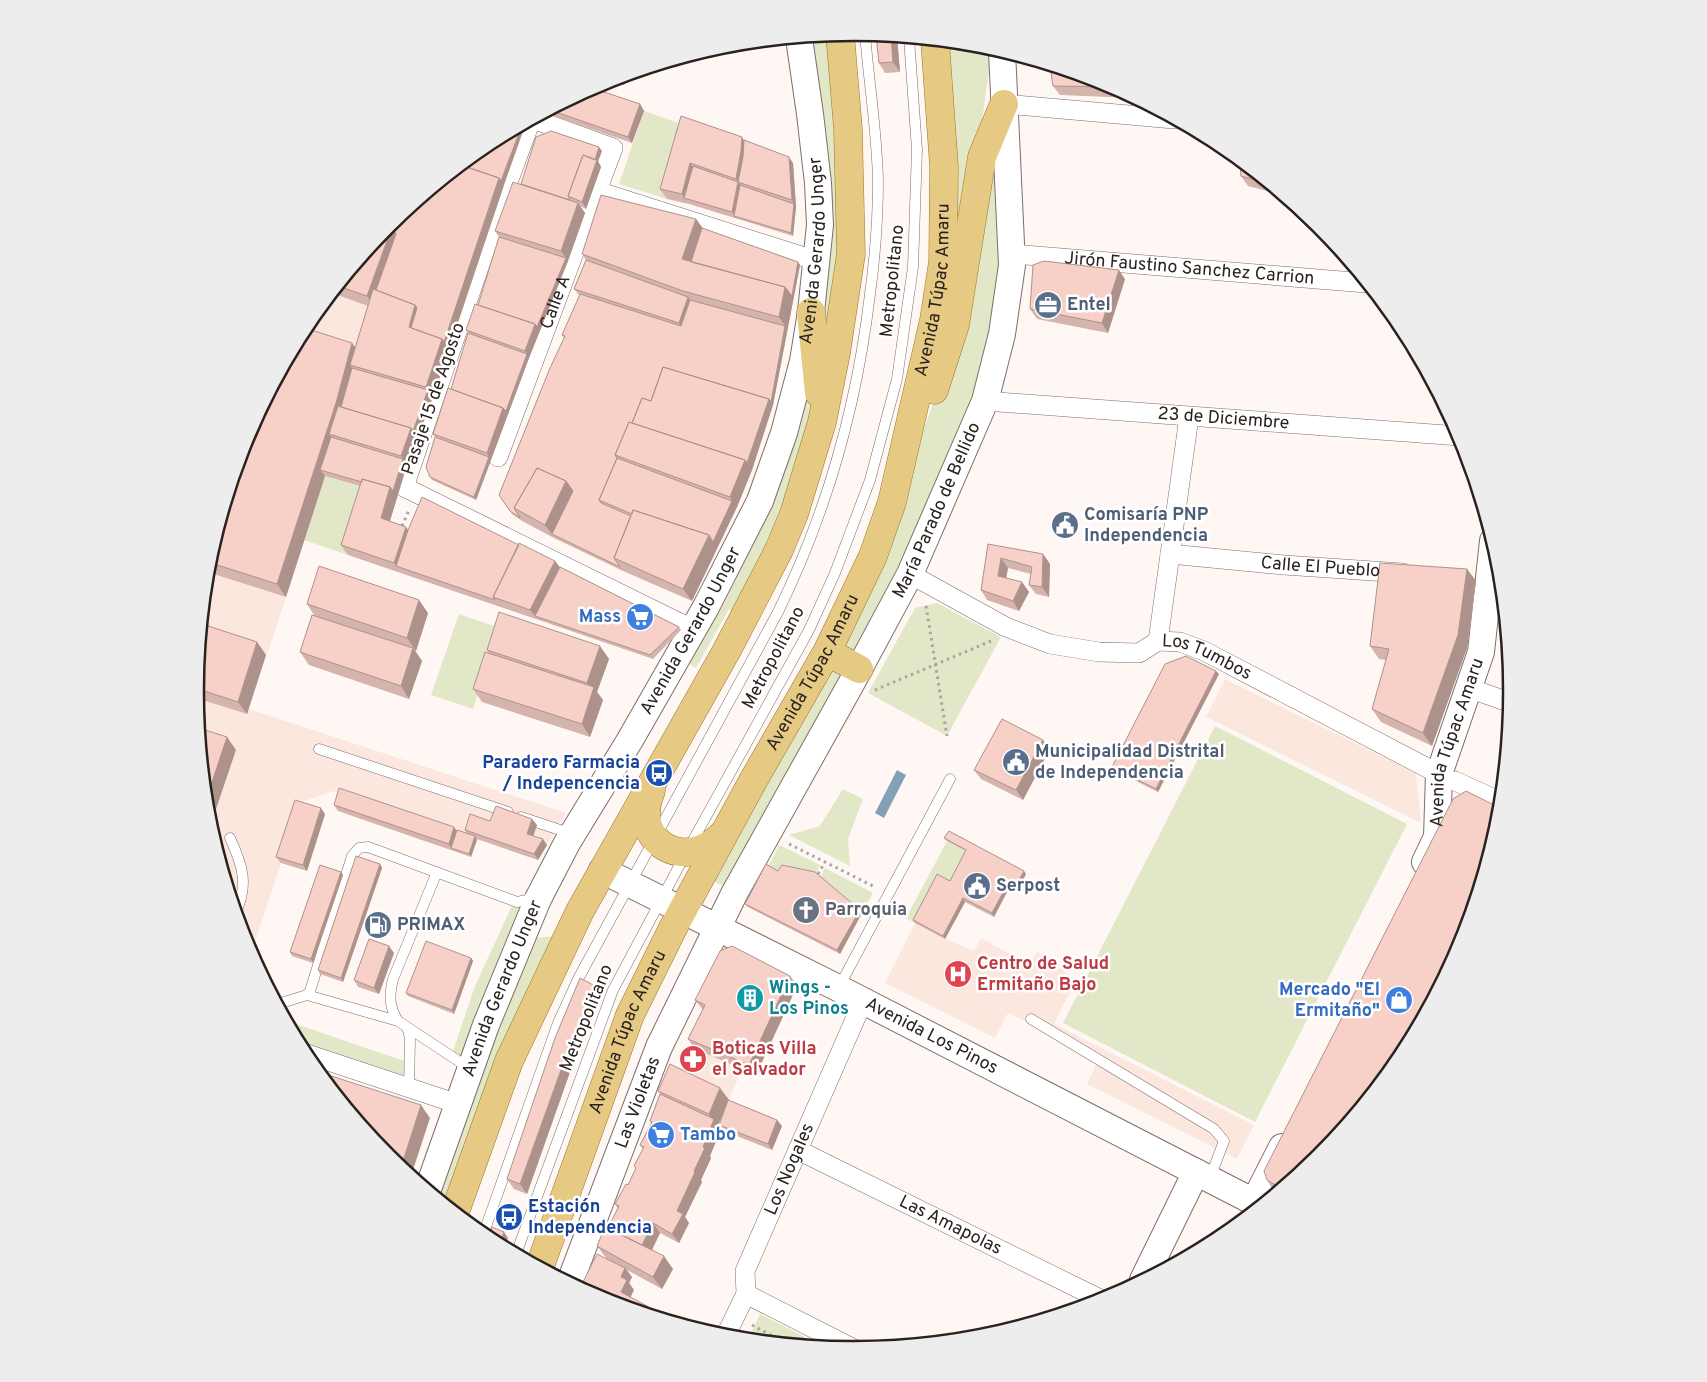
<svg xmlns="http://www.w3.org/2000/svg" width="1707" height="1382" font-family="Overpass,sans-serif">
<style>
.built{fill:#fce7de}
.green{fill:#e2e7c8}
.water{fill:#83a0b4}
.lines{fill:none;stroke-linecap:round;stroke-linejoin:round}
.lane-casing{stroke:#7e6e67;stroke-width:11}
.street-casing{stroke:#7e6e67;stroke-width:20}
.secondary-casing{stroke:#7e6e67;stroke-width:28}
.primary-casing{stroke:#99772a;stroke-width:29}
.path{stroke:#aca4a1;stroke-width:3;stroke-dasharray:2.5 4;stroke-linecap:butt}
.lane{stroke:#fff;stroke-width:10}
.street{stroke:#fff;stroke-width:19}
.secondary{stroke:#fff;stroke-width:26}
.primary{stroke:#e6c983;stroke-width:28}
.wall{fill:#d4b4ac}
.shaded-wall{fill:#ad928c}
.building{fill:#f7d1c8;stroke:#ad928c}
.labels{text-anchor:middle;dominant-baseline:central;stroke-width:5;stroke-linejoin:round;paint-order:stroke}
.street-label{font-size:18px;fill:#29221f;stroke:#fff}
.service-label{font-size:18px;font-weight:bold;fill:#4e5e75;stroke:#fff;text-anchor:start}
.shop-label{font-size:18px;font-weight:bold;fill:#366cbe;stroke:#fff;text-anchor:end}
.transit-label{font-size:18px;font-weight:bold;fill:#164399;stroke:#fff;text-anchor:end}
.worship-label{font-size:18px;font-weight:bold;fill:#5b616d;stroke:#fff;text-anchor:start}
.health-label{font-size:18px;font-weight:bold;fill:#be3a42;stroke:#fff;text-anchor:start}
.culture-label{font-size:18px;font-weight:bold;fill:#0d838f;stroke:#fff;text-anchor:start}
.rim{fill:none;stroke:#29221f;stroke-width:2.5}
</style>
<rect width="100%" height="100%" fill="#fff7f4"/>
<path class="built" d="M332 293 376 309 361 356 300 336 306 325Z
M207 572 286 597 267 655 201 634Z
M1225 679 1416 773 1421 823 1206 717Z
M196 698 247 714 249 709 566 813 538 860 333 791 301 802 251 954 245 943 210 828 236 750 200 738Z
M915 923 945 939 974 951 981 938 1030 965 1037 951 1076 980 1054 1024 1254 1125 1237 1159 1087 1084 1099 1058 1008 1013 995 1038 885 983Z
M695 1049 742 1069 729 1100 679 1077Z"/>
<path class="green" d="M837 34 848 253 823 395 801 38Z
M939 41 982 45 992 48 965 246 949 329Z
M999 67 1009 255 982 400 858 660 839 651 876 556 939 388Z
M644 111 688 126 667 199 619 184Z
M806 365 819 423 741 616 729 609 696 668 680 658Z
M325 476 369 489 348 555 304 540Z
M937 603 1001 637 947 736 868 693 915 608Z
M459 614 500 628 473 709 431 695Z
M831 666 846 674 732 891 705 877Z
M1215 726 1407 824 1255 1122 1063 1023Z
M843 789 863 799 848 839 850 866 789 835 820 826Z
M947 841 969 853 952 884 939 878 915 923 906 918Z
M779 845 820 865 815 875 780 874 768 867Z
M825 868 873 893 862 913 820 878Z
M541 888 469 1065 452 1054 475 986 515 899Z
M526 933 536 938 561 935 445 1204 440 1199 462 1105Z
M287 1021 407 1062V1084L302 1049Z
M760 1314 824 1347 748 1339Z"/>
<path class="water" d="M897 770 906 775 884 818 875 813Z"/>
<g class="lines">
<g class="lane-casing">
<path id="lane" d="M319 749 508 812
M521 817 572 834
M230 838C242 864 249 884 236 912
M839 987 950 779
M307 995 310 991 352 856 359 848 368 847 517 902 527 900 533 894
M278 1004 307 995 398 1021 469 1068
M1031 1019 1214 1129 1224 1141 1210 1178
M398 1021C389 1007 389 996 393 979L437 872
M407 1027 410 1038 409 1088
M483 1235 558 1023 578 979 778 612C827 512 857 405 870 294 875 257 878 218 878 181 877 132 869 83 865 34
M516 1254 613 990 686 853 809 630 835 573 870 480 897 379 913 267 917 150 909 38"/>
</g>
<g class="street-casing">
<g id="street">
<path d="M1004 104 1174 119"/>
<path d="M531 120 507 185 404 487 692 629"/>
<path d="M597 191 817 261"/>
<path id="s1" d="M1012 254 1366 283"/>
<path id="s2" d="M985 401 1460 436"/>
<path id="s3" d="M498 457 613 148 533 119"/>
<path id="s4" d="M1170 554 1284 565 1403 573"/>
<path id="s5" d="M910 574 1006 627 1050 644 1099 652 1139 653 1158 641 1180 642 1204 651 1439 774"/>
<path d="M1158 641 1189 417"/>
<path d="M1469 688 1511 703"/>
<path d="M1455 781 1501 802"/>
<path d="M304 1053 458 1104"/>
<path id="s6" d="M798 1150 1102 1300"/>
<path d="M746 1294 854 1349"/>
<path id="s7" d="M725 1337 746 1294 745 1271 863 1001"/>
</g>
</g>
<g class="secondary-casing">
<g id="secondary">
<path id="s8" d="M1425 862 1437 837 1439 774 1481 652 1493 541"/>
<path id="s9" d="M602 870 838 988 1260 1205"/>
<path id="s10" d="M428 1189 486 1025 538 899 567 843 630 740 706 607 760 501 784 433 803 361 811 312 820 225 818 183 810 114 799 38"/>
<path d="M1254 1202 1282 1147"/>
<path d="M1143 1280 1196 1172"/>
<path id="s11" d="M570 1282 659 1047 734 894 851 684 910 574 985 401 1002 334 1012 265 1002 51"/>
</g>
</g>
<g class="primary-casing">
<g id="primary">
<path d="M811 312 819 393"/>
<path d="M934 390 955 325 982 157 1004 104"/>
<path d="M827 652 859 669"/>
<path d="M651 791C629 842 686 875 724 833"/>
<path d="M455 1212 509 1061 580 911 727 650 779 550 794 514 822 422 836 353 851 254 848 129 840 34"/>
<path id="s12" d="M540 1266 630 1015 673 928 754 779 827 652 873 556 892 502 934 320 943 262 944 167 935 41"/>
</g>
</g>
<path class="path" d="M402 526 409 510
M926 606 947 736
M875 690 991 641
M789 844 875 887
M818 874 825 862
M752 1325 785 1343"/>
<use href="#lane" class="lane"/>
<use href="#street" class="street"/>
<use href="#secondary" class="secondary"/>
<use href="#primary" class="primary"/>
</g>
<path class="wall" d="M876 35 897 37 900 72 885 73 879 63Z
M628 75 624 85 609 80Z
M1106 83 1134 98 1060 95 1053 86Z
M592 88 640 104 644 111 632 143 545 113Z
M681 116 744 140 793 163 796 207 793 236 689 204 667 199 660 189Z
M602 151 598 161 601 167 586 209 580 206 585 213 568 261 529 358 476 500 432 480 430 477 435 437 433 434 451 389 468 333 466 330 478 305 499 237 495 231 521 184Z
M1240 161 1282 195 1248 186 1241 176Z
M504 185 433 397 407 465 390 521 406 527 408 530 519 545 555 561 560 567 679 627 681 630 653 659 348 555 341 545 360 486 325 476 286 597 207 572 208 562 352 343 355 347 368 306 332 293 388 225Z
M696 219 702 228 798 262 800 265 773 405 752 470 737 507 692 601 623 571 554 538 522 521 512 514 499 495 564 338 562 335 580 296 574 289 586 260 582 254Z
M1125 279 1108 333 1037 319 1030 309Z
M988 544 1043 554 1050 564 1049 597 1036 594 1029 585 1031 574 1008 568 1006 578 1022 582 1029 592 1019 611 987 600 981 590Z
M1467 569 1476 581 1467 648 1432 746 1381 722 1372 709 1386 660 1379 659 1370 646Z
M307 604 428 613 416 651 415 650 422 661 409 699 309 665 300 652 314 615Z
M202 624 257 642 266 655 247 714 196 698 195 691Z
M487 650 609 659 597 692 603 700 590 737 482 702 473 689 489 653Z
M1216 671 1219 674 1158 792 1114 770 1112 767Z
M1043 740 1050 749 1023 800 981 779 974 770Z
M334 805 457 830 467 834 465 830 490 821 537 825 533 836 547 845 538 860 477 839 471 857 338 811Z
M325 814 307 871 281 863 276 857Z
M944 838 1026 874 1018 890 1009 888 994 917 965 902 945 939 915 923 913 920 950 881 966 851 947 841Z
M380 864 382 868 343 982 320 974 318 970Z
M778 871 860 910 862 913 840 954 748 907 745 904Z
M341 872 343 875 313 963 292 956 290 952Z
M394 953 379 994 358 987 354 980Z
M471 958 473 961 454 1014 408 996 406 993Z
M595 986 602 996 576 1055 527 1194 514 1189 507 1179Z
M797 986 756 1075 695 1049 688 1039 703 1010 695 1000Z
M720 1088 729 1100 777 1120 782 1126 772 1150 724 1131 719 1125 722 1117 718 1125 721 1129 710 1156 711 1158 701 1180 702 1182 685 1217 689 1223 679 1243 660 1233 652 1250 673 1269 662 1289 627 1270 632 1277 629 1283 634 1290 630 1297 647 1306 654 1315 601 1299 606 1258 597 1246 608 1228 618 1209 615 1204 628 1185 636 1169 634 1166 643 1149 640 1145 651 1123 650 1121 660 1094 658 1091Z
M1319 1157 1275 1193 1267 1180Z"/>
<path class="shaded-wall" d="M891 36 897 37 900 72 893 62Z
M628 75 624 85 620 79V77Z
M640 104 644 111 632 143 628 137Z
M526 123 504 185 433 397 407 465 388 527 381 518 390 487 403 459 401 456 411 428 428 390 426 387 442 339 499 178 522 125Z
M742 137 748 147 738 182 743 188 734 216 737 219 732 212 738 182 736 179Z
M599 147 602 151 598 161 601 167 586 209 582 202 594 162Z
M789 157 793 163 796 207 793 236 791 233 794 204 792 200Z
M690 163 697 172 684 198 682 194Z
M578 203 585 213 568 261 529 358 476 500 474 497 489 457 487 453 503 408 527 354 525 351 535 324 566 258 561 251Z
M696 219 705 231 692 270 682 259Z
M392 227 401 240 376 309 367 296Z
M798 262 800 265 773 405 752 470 737 507 692 601 683 589 709 535 732 501 730 497 785 326 779 317 785 287Z
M1119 270 1125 279 1108 333 1102 323Z
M688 297 692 303 683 330 679 323Z
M415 305 422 315 411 330 409 327Z
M352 343 361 356 350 365 356 374 329 434 336 443 320 470 325 476 286 597 277 584Z
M566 481 575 494 552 534 545 525Z
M406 527 413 537 396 566 394 563Z
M1043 554 1050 564 1049 597 1042 587Z
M1001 558 1008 568 1005 585 998 576Z
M555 561 562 571 535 616 530 610Z
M1467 569 1476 581 1467 648 1432 746 1423 733Z
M1022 582 1029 592 1019 611 1013 601Z
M419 600 428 613 416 651 407 638Z
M257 642 266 655 247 714 238 702Z
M600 646 609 659 597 692 603 700 590 737 582 724 593 691 587 683Z
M413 648 422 661 409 699 401 686Z
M1216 671 1219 674 1158 792 1156 789Z
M227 737 236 750 210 827 208 819 206 800Z
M1043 740 1050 749 1023 800 1016 790Z
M321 808 325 814 307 871 303 865Z
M532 819 537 825 532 840 527 834Z
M454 827 459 834 451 848 449 844Z
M475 836 477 840 471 857 469 854Z
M543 839 547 845 538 860 534 854Z
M380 864 382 868 343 982 341 978Z
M1024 871 1026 874 1018 890 1015 887Z
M341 872 343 875 313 963 311 959Z
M1007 885 1009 888 994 917 992 913Z
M963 898 965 902 945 939 943 936Z
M860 910 862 913 840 954 837 950Z
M389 946 394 953 379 994 374 988Z
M471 958 473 961 454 1014 452 1010Z
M790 976 797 986 756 1075 749 1065Z
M595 986 602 996 576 1055 527 1194 520 1184 570 1045Z
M720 1088 729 1100 718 1125 721 1129 710 1156 711 1158 701 1180 702 1182 685 1217 689 1223 679 1243 672 1234 677 1211 694 1171 713 1122 709 1114Z
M421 1105 430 1118 411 1176 401 1167Z
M777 1120 782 1126 772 1150 768 1144Z
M653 1223 660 1233 649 1256 642 1246Z
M504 1232 508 1238 505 1248 499 1245Z
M664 1256 673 1269 662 1289 653 1277Z
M625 1268 632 1277 629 1283 634 1290 628 1302 621 1292V1277Z
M647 1306 654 1315 645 1312Z"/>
<path class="building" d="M876 35 891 36 893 62 879 63Z
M1050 66 1106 83 1114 87 1053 86Z
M592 88 640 104 628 137 550 110Z
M681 116 742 137 741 151 736 179 690 163 682 194 660 189Z
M522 125 501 181 499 178 461 165 488 143Z
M551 131 599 147 595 160 583 155 568 196 570 200 521 184 536 137Z
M744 140 789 157 792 200 738 182 743 157Z
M583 155 597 160 582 202 568 196Z
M1240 161 1267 183 1241 176Z
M461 165 499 178 444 342 442 339 411 328 417 308 415 305 376 290 396 234 392 227 388 226Z
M693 166 738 182 732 212 684 198Z
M513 182 578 203 561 251 495 231Z
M740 185 794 204 791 233 734 216Z
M601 195 696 219 682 259 785 287 779 317 683 291 582 254Z
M388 226 392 227 367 296 338 286Z
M702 228 798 262 792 296 785 287 691 262Z
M499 237 566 258 537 327 535 324 478 305Z
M586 260 688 297 679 323 574 289Z
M1044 261 1119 270 1102 323 1030 309 1033 265Z
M373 289 415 305 409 327 442 339 426 387 350 365Z
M580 294 681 326 690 300 785 326 771 402 769 399 663 367 651 401 642 398 632 423 629 422 615 455 617 458 599 500 601 503 631 516 614 558 620 567 552 534 573 491 566 481 537 468 514 508 520 518 510 511 499 495 550 368 565 336 562 335Z
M475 304 535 324 525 351 466 330Z
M305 328 352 343 336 403 277 584 208 562 245 439Z
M468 333 527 354 506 411 503 408 451 389Z
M663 367 769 399 747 463 745 460 632 423 642 398 651 401Z
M352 368 428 390 413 431 411 428 341 407Z
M448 388 503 408 487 453 433 434Z
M338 406 411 428 401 456 329 434Z
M629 422 745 460 730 497 615 455Z
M331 437 403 459 393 491 390 487 362 479V482L320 470Z
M435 437 489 457 474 497 430 477 426 467Z
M617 458 732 501 713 542 709 535 633 510 632 514 599 500Z
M537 468 566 481 545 525 514 508Z
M362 479 390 487 381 518 406 527 394 563 341 545Z
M422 497 519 545 493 597 495 600 396 566 408 530Z
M633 510 709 535 683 589 614 558Z
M519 543 555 561 530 610 493 597Z
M988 544 1043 554 1042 587 1029 585 1032 567 1001 558 998 576 1022 582 1013 601 981 590Z
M1380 563 1467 569 1458 635 1423 733 1372 709 1389 649 1370 646Z
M319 566 419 600 407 638 307 604Z
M560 567 679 627 650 655 535 616Z
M499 612 600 646 587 683 487 650Z
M312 615 413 648 401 686 300 652Z
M202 624 257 642 238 702 195 688Z
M485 652 594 687 582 724 473 689Z
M1186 656 1216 671 1156 789 1112 767 1165 664Z
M1002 719 1043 740 1016 790 974 770Z
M199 728 227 737 206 800Z
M339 788 454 827 449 844 334 805Z
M1466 791 1500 808 1499 820 1462 943 1401 1057 1319 1157 1281 1188 1267 1180 1264 1171 1453 799Z
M295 800 321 808 303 865 276 857Z
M496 806 532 819 527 834 543 839 534 854 465 830 470 814 490 821Z
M457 830 475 836 469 854 451 848Z
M949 831 1024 871 1015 887 1007 885 992 913 963 898 943 936 913 920 937 874 950 881 966 850 944 838Z
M356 856 380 864 341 978 318 970Z
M766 864 778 871 782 865 815 872 860 910 837 950 745 904Z
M320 865 341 872 311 959 290 952Z
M369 939 389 946 374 988 354 980Z
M426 941 471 958 452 1010 406 993Z
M732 946 790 976 749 1065 688 1039 705 1005 695 1000 720 951Z
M580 978 595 986 570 1045 520 1184 507 1179 555 1038Z
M670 1064 720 1088 709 1114 658 1091Z
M319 1072 421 1105 401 1167 388 1156Z
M660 1094 714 1119 703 1147 705 1148 694 1171 695 1172 677 1211 683 1214 672 1234 653 1223 642 1245 608 1228 619 1206 615 1204 626 1184 628 1185 636 1168 634 1166 644 1147 640 1145 652 1122 650 1121Z
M728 1100 777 1120 768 1144 719 1125Z
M492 1227 504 1232 499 1245 488 1238Z
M605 1227 664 1256 653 1277 597 1246Z
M597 1254 625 1268 621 1277 627 1280 621 1292 647 1306 645 1312 601 1299 580 1288Z"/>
<defs>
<g id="office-disc" transform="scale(1.4375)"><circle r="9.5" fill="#5c6f8a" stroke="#fff"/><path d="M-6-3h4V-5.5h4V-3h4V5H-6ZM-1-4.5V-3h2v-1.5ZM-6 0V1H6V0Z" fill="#fff"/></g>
<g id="civic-disc" transform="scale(1.4375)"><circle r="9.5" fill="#5c6f8a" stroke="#fff"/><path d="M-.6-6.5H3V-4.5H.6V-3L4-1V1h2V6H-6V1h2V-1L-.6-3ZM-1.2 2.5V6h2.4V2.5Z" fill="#fff"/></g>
<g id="supermarket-disc" transform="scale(1.4375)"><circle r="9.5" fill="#3f7fe0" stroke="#fff"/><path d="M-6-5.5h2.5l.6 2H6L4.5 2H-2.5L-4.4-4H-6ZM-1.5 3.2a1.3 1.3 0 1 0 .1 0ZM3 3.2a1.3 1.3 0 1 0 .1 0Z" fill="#fff"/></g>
<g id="bus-disc" transform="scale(1.4375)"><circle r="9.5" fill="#1a4fb4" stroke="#fff"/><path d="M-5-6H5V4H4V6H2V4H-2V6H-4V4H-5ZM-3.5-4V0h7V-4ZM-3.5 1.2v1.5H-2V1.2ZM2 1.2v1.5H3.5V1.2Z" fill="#fff"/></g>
<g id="church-disc" transform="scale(1.4375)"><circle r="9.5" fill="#6b7280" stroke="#fff"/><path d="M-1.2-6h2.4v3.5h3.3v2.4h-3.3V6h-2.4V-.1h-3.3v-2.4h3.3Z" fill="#fff"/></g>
<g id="fuel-disc" transform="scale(1.4375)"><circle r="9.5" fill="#5c6f8a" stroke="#fff"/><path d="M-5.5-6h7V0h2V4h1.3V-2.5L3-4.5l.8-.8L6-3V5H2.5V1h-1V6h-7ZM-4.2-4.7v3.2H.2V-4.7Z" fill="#fff"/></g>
<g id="hospital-disc" transform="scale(1.4375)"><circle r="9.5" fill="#e0444e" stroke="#fff"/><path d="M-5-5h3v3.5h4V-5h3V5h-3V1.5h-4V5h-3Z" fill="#fff"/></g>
<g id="building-disc" transform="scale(1.4375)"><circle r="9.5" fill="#0f9aa8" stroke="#fff"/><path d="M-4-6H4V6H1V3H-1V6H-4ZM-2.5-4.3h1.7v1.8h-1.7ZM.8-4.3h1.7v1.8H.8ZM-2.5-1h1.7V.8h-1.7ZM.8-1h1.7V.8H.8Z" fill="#fff"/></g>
<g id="shop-disc" transform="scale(1.4375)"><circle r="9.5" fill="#3f7fe0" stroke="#fff"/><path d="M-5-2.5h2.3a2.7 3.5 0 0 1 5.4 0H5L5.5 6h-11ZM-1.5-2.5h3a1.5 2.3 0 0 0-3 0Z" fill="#fff"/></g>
<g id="pharmacy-disc" transform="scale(1.4375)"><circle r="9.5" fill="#e0444e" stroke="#fff"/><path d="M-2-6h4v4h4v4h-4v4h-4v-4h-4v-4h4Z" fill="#fff"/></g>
</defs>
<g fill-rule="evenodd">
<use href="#office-disc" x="1048" y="305"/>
<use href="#civic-disc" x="1065" y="525"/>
<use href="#supermarket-disc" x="640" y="617"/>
<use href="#civic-disc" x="1016" y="762"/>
<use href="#bus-disc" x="659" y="773"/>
<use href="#civic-disc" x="977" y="886"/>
<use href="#church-disc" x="806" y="910"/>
<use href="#fuel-disc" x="378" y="925"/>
<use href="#hospital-disc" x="958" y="974"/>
<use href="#building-disc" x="750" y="998"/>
<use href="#shop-disc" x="1399" y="1000"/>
<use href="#pharmacy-disc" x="693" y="1059"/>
<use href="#supermarket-disc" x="661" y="1135"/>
<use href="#bus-disc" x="509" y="1217"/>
</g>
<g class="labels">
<g class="street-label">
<text stroke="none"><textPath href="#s10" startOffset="1024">Avenida Gerardo Unger</textPath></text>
<text stroke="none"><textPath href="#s1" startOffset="178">Jirón Faustino Sanchez Carrion</textPath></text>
<text transform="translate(893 281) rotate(-84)">Metropolitano</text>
<text stroke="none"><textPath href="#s12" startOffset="1060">Avenida Túpac Amaru</textPath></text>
<text stroke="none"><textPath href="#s3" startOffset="165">Calle A</textPath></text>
<text transform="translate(434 399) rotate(-71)">Pasaje 15 de Agosto</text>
<text stroke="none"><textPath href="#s2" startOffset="239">23 de Diciembre</textPath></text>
<text stroke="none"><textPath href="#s11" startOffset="856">María Parado de Bellido</textPath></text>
<text stroke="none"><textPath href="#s4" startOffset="151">Calle El Pueblo</textPath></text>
<text stroke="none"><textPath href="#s10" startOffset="619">Avenida Gerardo Unger</textPath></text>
<text transform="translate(774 658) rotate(-62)">Metropolitano</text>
<text stroke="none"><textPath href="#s5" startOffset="321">Los Tumbos</textPath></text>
<text stroke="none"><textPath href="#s12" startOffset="655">Avenida Túpac Amaru</textPath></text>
<text stroke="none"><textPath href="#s8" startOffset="125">Avenida Túpac Amaru</textPath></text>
<text stroke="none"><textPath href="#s10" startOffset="214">Avenida Gerardo Unger</textPath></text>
<text transform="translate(587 1018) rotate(-68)">Metropolitano</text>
<text stroke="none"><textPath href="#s12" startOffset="250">Avenida Túpac Amaru</textPath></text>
<text stroke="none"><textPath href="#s9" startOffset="369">Avenida Los Pinos</textPath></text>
<text stroke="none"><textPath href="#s11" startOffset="192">Las Violetas</textPath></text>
<text stroke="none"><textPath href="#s7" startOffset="182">Los Nogales</textPath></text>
<text stroke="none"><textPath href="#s6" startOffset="170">Las Amapolas</textPath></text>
</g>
<g class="service-label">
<text x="1067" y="305">Entel</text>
<text x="1084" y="515">Comisaría PNP<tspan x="1084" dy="21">Independencia</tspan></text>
<text x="1035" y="752">Municipalidad Distrital<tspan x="1035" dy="21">de Independencia</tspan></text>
<text x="996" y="886">Serpost</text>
<text x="397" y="925">PRIMAX</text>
</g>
<g class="shop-label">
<text x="621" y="617">Mass</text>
<text x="1380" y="990">Mercado "El<tspan x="1380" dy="21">Ermitaño"</tspan></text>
<text x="680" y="1135" text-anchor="start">Tambo</text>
</g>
<g class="transit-label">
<text x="640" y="763">Paradero Farmacia<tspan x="640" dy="21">/ Indepencencia</tspan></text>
<text x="528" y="1207" text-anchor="start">Estación<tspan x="528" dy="21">Independencia</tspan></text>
</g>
<g class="worship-label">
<text x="825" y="910">Parroquia</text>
</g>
<g class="health-label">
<text x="977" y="964">Centro de Salud<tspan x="977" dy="21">Ermitaño Bajo</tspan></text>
<text x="712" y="1049">Boticas Villa<tspan x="712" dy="21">el Salvador</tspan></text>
</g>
<g class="culture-label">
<text x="769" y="988">Wings -<tspan x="769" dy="21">Los Pinos</tspan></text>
</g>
</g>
<path d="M0 0H1707V1382H0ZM853 41H854A649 649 0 0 1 1503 690V692A649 649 0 0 1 854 1341H853A649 649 0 0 1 204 692V690A649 649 0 0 1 853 41Z" fill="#eeeded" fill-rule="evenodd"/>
<path class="rim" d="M853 41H854A649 649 0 0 1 1503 690V692A649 649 0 0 1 854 1341H853A649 649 0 0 1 204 692V690A649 649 0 0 1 853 41Z"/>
</svg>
